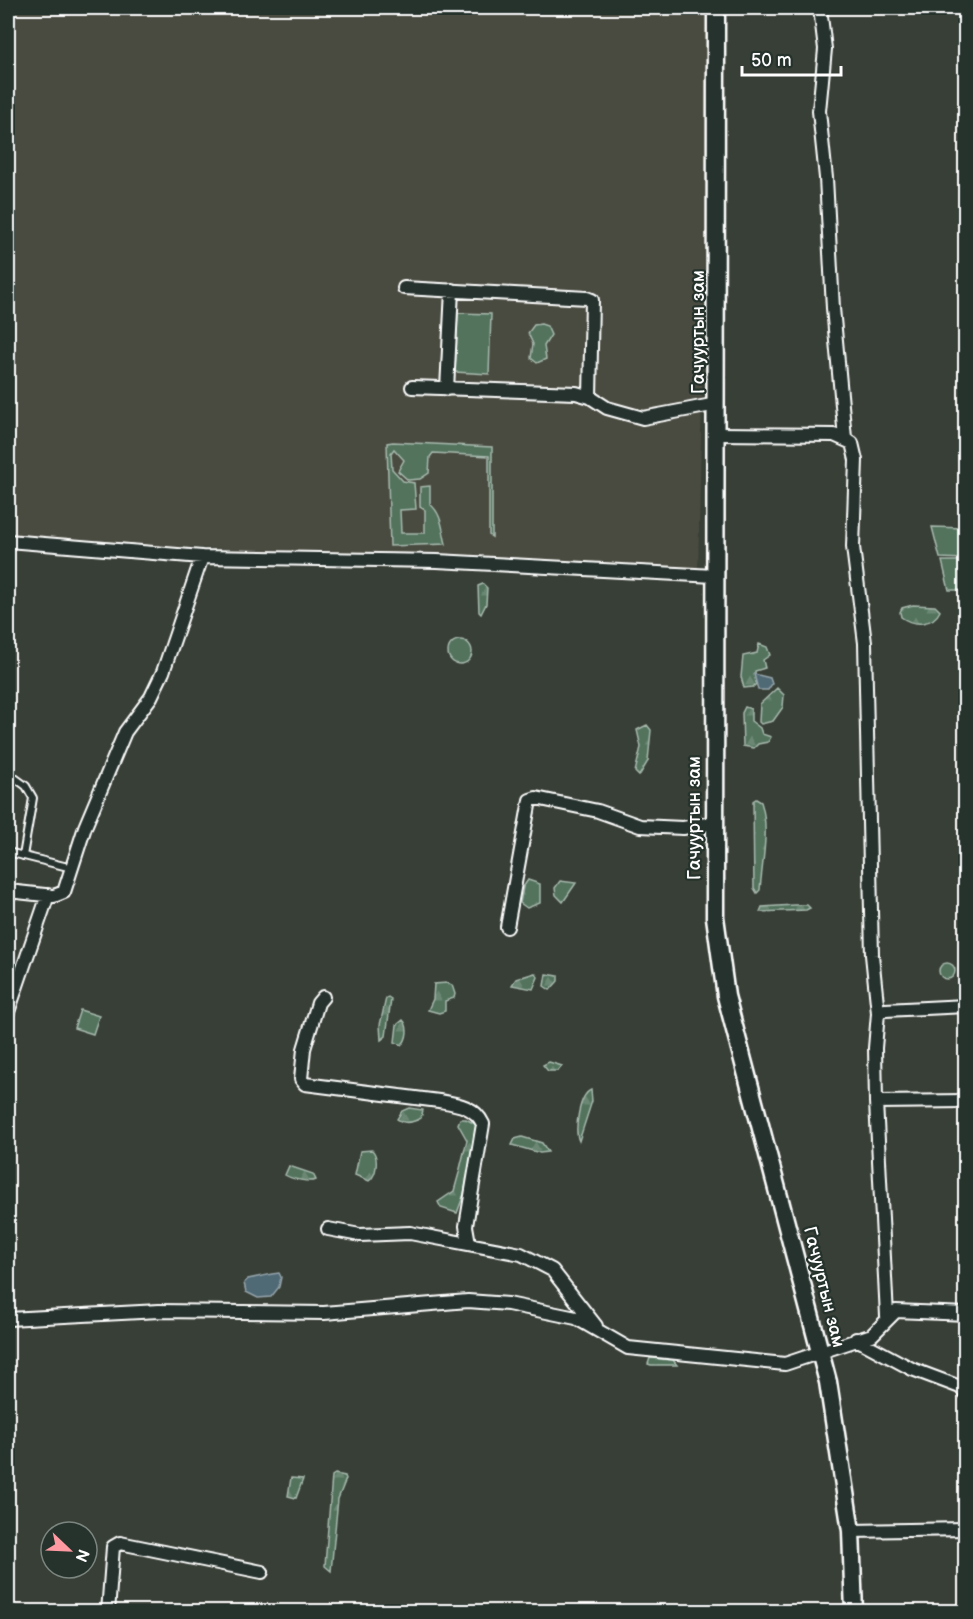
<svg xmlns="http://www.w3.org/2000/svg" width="973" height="1619" font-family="'Balsamiq Sans',sans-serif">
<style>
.built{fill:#494c41}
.green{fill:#52735d;stroke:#a8b9ae;stroke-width:1.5}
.forest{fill:url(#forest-firs);stroke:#a8b9ae;stroke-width:1.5}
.water{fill:#506974;stroke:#96a5ac;stroke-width:1.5}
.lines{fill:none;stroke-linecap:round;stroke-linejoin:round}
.service-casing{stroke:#fff;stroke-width:10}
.minor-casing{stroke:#fff;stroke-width:16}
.secondary-casing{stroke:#fff;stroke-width:21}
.service{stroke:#26332d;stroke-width:6}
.minor{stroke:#26332d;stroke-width:12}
.secondary{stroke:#26332d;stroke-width:16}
.labels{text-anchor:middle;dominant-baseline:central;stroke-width:4.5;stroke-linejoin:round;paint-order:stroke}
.street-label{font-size:18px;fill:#fff;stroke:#26332d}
</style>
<defs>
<pattern id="forest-firs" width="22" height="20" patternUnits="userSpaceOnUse" patternTransform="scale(1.5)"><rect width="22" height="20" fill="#52735d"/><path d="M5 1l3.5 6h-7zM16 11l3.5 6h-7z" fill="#6c8875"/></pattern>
</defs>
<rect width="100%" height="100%" fill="#383f36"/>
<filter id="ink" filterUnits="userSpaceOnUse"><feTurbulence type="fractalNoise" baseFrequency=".0167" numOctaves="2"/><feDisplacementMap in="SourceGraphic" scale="12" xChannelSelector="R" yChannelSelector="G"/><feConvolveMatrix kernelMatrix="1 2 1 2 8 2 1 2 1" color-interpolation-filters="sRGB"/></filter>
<g filter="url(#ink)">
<path class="built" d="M8 8H710L698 573 8 538Z"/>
<path class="green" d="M458 313 491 314 489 374 455 372Z
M541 324 547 326 551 335 544 346 546 359 537 363 531 358 533 344 528 333 534 325Z
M393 442 492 447V537L489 535V456L433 453 430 457 429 473 420 479 408 480 398 471 404 460 394 449 391 453 392 469 403 481 414 483 416 509 400 510 401 533H425V510L420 507V487L430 486V504C442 514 442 528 446 544L390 546 387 443Z
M932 527 965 528V559L940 558Z
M942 561H965V590H949Z
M448 652a12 12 0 1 1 24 0a12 12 0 1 1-24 0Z
M80 1010 99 1016 93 1034 74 1028Z"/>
<path class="forest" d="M483 584 487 588 486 604 481 614 479 612 478 586Z
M913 605 935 606 940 611C933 626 913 626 901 617L900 612 902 608Z
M759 644 767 647 770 655 763 660 765 668 755 671 756 684 753 687 744 688 741 677 743 656 757 653Z
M777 688 784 695 783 707 773 721 761 724 759 722 760 704Z
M745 707 751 709V721L760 728 762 734 771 737 768 742 758 744 754 748 743 746 742 713Z
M647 725 651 730 648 761 639 776 635 772 641 747 637 730Z
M756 799 761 802C770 829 762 862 760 890L757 893 754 888 753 801Z
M528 880 540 884V903L527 908 520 903 523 887Z
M560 881 576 883 563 902 556 895 555 888Z
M794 905H807L810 908 806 910 760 912 762 907Z
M939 971a8 8 0 1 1 16 0a8 8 0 1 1-16 0Z
M535 973 538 977 533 989 512 985 516 979Z
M546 974 558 976V981L550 990 544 986Z
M447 983 452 985 455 994 454 998 445 1001V1011L439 1013 428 1010 433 999 434 984Z
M388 997 391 999 386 1036 381 1040 380 1025 386 998Z
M403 1020C409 1026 408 1040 401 1045L395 1042 397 1025Z
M549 1062 562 1066 558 1071H548L543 1065Z
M591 1090 592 1101 579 1141C574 1130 579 1095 591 1090Z
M409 1108 423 1110 421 1118C414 1122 405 1125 397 1119L402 1111Z
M460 1119H466L477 1125V1128L464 1194 457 1213 441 1208 438 1202 454 1191 459 1173 467 1140 458 1124Z
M522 1137 542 1143 548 1152 540 1153 512 1145 515 1139Z
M372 1150C379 1157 377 1175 369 1181L355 1175 360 1151Z
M289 1166 313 1174 316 1180C310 1183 291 1179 285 1175Z
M650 1358 673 1360 677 1365H651L648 1364Z
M335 1474 345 1476 346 1479 338 1499 331 1571 325 1566 332 1476Z
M291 1478 303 1479 296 1498 288 1496Z"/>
<path class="water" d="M754 674 770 678 772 684 768 690H758Z
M272 1274 279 1273 281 1277 279 1287 271 1297 258 1298 246 1292 244 1283 248 1279Z"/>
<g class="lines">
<g class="service-casing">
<path id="service" d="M8 773 26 786 33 798 23 856
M8 852 72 868"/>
</g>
<g class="minor-casing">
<path id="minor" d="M820 8 825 49 819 111 826 178 833 308 845 438
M404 288 587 298 592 300 590 397
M412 387 576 393 590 397 607 408 643 418 717 404
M447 389 452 290
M717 434 834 435 852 443 856 460 853 547 865 643 872 955 878 1013
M8 541 202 557 437 561 714 576
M8 891 54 896 64 892 85 827 125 732 151 697 163 672 202 557
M507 927 530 800 536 798 598 811 640 826 683 828 713 823
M323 997 318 1003 304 1049 301 1079 305 1084 439 1101C457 1104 475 1106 483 1124L466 1226 469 1243
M8 1012 48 895
M876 1102 875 1048 878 1013 885 1010 966 1006
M328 1229 360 1235 410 1233 521 1254 552 1270 596 1326
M887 1316 876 1102 966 1101
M8 1319 159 1311 324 1313 468 1301 508 1304 576 1318 628 1348 785 1364 872 1335 896 1311 966 1314
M856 1339 912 1369 960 1387 966 1393
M851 1531 966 1529
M108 1612 113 1547 120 1543 262 1572"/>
</g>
<g class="secondary-casing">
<path id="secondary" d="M716 8 715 917 726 996 828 1382 851 1531 854 1612"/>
</g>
<use href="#service" class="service"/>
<use href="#minor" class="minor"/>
<use href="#secondary" class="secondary"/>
</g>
</g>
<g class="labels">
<g class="street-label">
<text transform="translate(698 332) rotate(-90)">Гачууртын зам</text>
<text transform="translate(694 818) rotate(-90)">Гачууртын зам</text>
<text transform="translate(824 1287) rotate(76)">Гачууртын зам</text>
</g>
</g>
<rect width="973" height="1619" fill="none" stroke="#26332d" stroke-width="30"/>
<rect x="15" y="15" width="943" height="1589" fill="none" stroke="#fff" stroke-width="2" filter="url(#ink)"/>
<g transform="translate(69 1550) rotate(113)"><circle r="28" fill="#26332d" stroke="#7d8581" stroke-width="1.5"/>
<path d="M0-4.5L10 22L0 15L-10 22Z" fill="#ff9aa2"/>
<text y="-9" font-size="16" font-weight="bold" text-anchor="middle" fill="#ffffff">N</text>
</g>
<path d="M742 66v9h99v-9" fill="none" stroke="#ffffff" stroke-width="3"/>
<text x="751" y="66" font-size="18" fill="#ffffff" stroke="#26332d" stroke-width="4.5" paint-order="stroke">50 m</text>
</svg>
